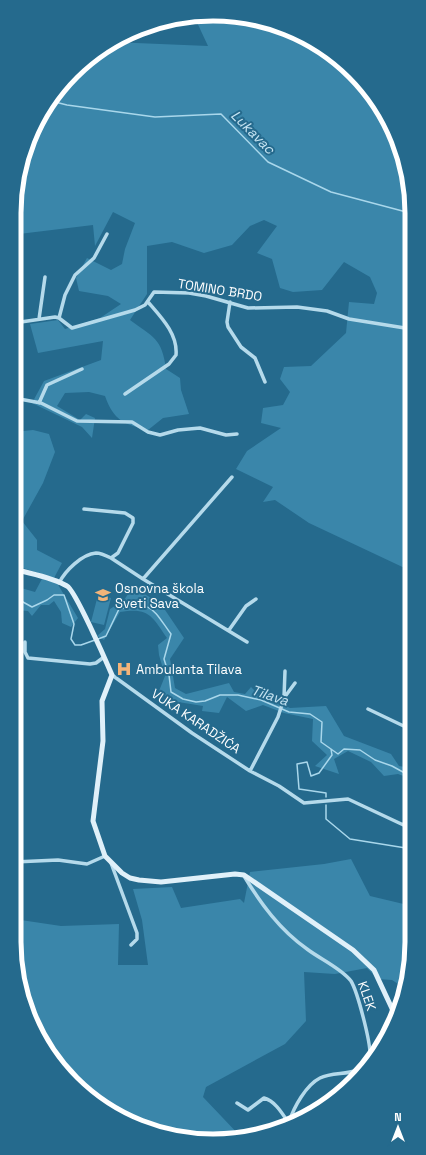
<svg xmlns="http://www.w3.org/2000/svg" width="426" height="1155" font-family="'Space Grotesk',sans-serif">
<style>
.green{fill:#3a86aa}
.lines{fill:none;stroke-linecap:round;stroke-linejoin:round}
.stream{stroke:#a9d7eb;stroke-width:1.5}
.street{stroke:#b5daeb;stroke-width:3.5}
.secondary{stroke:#e0f0f9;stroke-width:5}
.labels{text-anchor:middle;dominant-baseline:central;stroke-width:4;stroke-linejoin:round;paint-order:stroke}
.street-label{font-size:13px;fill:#fff;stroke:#256a8d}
.poi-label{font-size:13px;fill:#fff;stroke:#256a8d;text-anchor:start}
.water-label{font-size:14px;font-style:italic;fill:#c7e5f3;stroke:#256a8d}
.rim{fill:none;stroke:#fff;stroke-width:5}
</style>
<rect width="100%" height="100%" fill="#256a8d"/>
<path class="green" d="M194 16 265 21 323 47 363 82 392 125 410 187 411 571 309 523 275 500 263 502 273 487 236 469 247 451 281 428 261 423 263 408 283 405 290 392 280 379 284 367 311 366 346 333 349 302 374 304 377 293 370 277 344 262 322 290 293 292 280 288 272 259 257 253 277 226 264 220 250 226 232 245 204 253 172 242 147 246V294L130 320C153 337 162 338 166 369L180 378 181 390 189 414 163 418 148 430C124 424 114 421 105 396L89 392 65 393 57 406 80 420 86 414 95 418 92 438 82 427 32 403 44 381 101 360 103 341 38 353 30 324 58 320 65 329 100 318 121 304 108 296 79 291 76 278 87 258 111 270 122 264 125 249 135 223 113 212 95 246 93 225 19 234V218H23L22 176 31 140 55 92 112 42 208 46Z
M33 430 49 434 55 452 43 483 22 521 37 540V550L62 563 54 578 78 618 71 627 62 623 61 612 54 601 49 605H41L32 616 28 611 16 610 14 612V586L35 592 44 575 14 565V432Z
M133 587 161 604 184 638 170 659 175 688 186 694 229 683 234 692 245 694 251 687 257 693 290 708 326 706 344 736 391 754 399 766 412 768V779L398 774 384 776 371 762 348 751 334 759 339 774 315 766 327 755 312 741 313 719 284 713 263 705 246 711 227 697 219 713 202 711 203 706 172 701 159 691 165 676 159 655 158 645 167 638C152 616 149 607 120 612L104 640 97 636 105 629 110 609 124 600Z
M98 595 111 598 104 625 91 622Z
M351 859 370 896 412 906V942L406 989 392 980 378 979 367 968 335 974 304 972 306 1021 285 1044 206 1087 203 1097 241 1137 187 1139 114 1114 63 1073 25 1006 14 942V919L61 926 119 924 118 965H148L142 920 133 889 172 887 181 908 240 899 244 903 250 872 324 864Z"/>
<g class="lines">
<path class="stream" d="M51 101 67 105 155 117 221 114 268 162 331 192 410 213
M14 597 32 607 47 600 54 595H64L74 624 71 639 75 645H81L95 640
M98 639 106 636 119 609C153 601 152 608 171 634L164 659 169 675 171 692 183 699 196 702 205 701 220 695H238L261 700 289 712 310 714 322 722 321 742 338 754 344 749 360 750 375 760 392 766 412 777
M326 797V793L299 789 297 764 307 762 311 776 319 773 332 755 331 749
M326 805V819L350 839 412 849"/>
<path class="street" d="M230 302 227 322 228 327 241 347 255 358 265 382
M59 318 65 295 75 275 94 258 107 234
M39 319 45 277
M14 323 55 317 59 318 72 328 135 310 145 305 154 292 189 293 206 296 248 308 297 307 327 311 349 319 411 329
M125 394 169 364 176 355C178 334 161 317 148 302
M14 398 41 403 77 421 132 422 148 432 160 435 178 430 200 428 226 435 237 434
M39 403 47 385 82 369
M14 551 19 559 17 570
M111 558 143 579 232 477
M143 579 247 642
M59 583C65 571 82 554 96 553 101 553 107 556 111 558L118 553 133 523V518L125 513 84 509
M229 630 246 606 256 599
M25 642V652L28 658 90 664 96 663 104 657
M112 675 192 733 250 771 279 786 304 803 348 799 412 829
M284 697 285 671
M368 709 412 730
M250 771 278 717 284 698 295 683
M404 824 412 807
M14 862 58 860 87 864 105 856
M111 863 137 933V939L131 945
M244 876C261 904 280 930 307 949 320 959 341 968 351 981 357 991 374 1051 369 1060 359 1078 336 1070 320 1078 306 1085 294 1107 289 1122
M237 1103 248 1110 264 1098C275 1101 282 1113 288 1122"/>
<path class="secondary" d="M14 569C31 574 52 577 67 586 75 590 106 661 112 675L102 701 103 741 93 821 105 856 122 873 130 878 139 880 161 882 235 874 244 875 353 950 374 970 395 1015"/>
</g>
<defs>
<g id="school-bare" transform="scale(1.2)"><path d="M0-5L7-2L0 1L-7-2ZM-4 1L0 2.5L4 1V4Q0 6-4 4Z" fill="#f4b479" stroke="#256a8d" stroke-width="2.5" paint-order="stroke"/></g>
<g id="hospital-bare" transform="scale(1.2)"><path d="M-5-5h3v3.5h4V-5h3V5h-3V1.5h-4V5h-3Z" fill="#f4b479" stroke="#256a8d" stroke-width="2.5" paint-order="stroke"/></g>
</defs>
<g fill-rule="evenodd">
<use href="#school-bare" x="103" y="595"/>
<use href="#hospital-bare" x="124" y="669"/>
</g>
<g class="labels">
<g class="street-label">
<text transform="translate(220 290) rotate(9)">TOMINO BRDO</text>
<text transform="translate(196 721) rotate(34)">VUKA KARADŽIĆA</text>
<text transform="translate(367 996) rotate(71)">KLEK</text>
</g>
<g class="poi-label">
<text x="115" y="588">Osnovna škola<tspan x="115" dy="15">Sveti Sava</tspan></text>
<text x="136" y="669">Ambulanta Tilava</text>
</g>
<g class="water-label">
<text transform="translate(253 132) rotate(45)">Lukavac</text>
<text transform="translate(270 695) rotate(18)">Tilava</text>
</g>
</g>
<path d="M0 0H426V1155H0ZM213 21H213A192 192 0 0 1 405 213V942A192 192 0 0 1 213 1134H213A192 192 0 0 1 21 942V213A192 192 0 0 1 213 21Z" fill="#256a8d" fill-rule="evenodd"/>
<path class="rim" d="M213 21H213A192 192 0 0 1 405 213V942A192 192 0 0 1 213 1134H213A192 192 0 0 1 21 942V213A192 192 0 0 1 213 21Z"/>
<g transform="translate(398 1127)" stroke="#256a8d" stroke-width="3" paint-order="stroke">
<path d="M0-3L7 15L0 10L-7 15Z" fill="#ffffff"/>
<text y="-6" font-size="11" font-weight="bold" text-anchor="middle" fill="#ffffff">N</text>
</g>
</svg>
